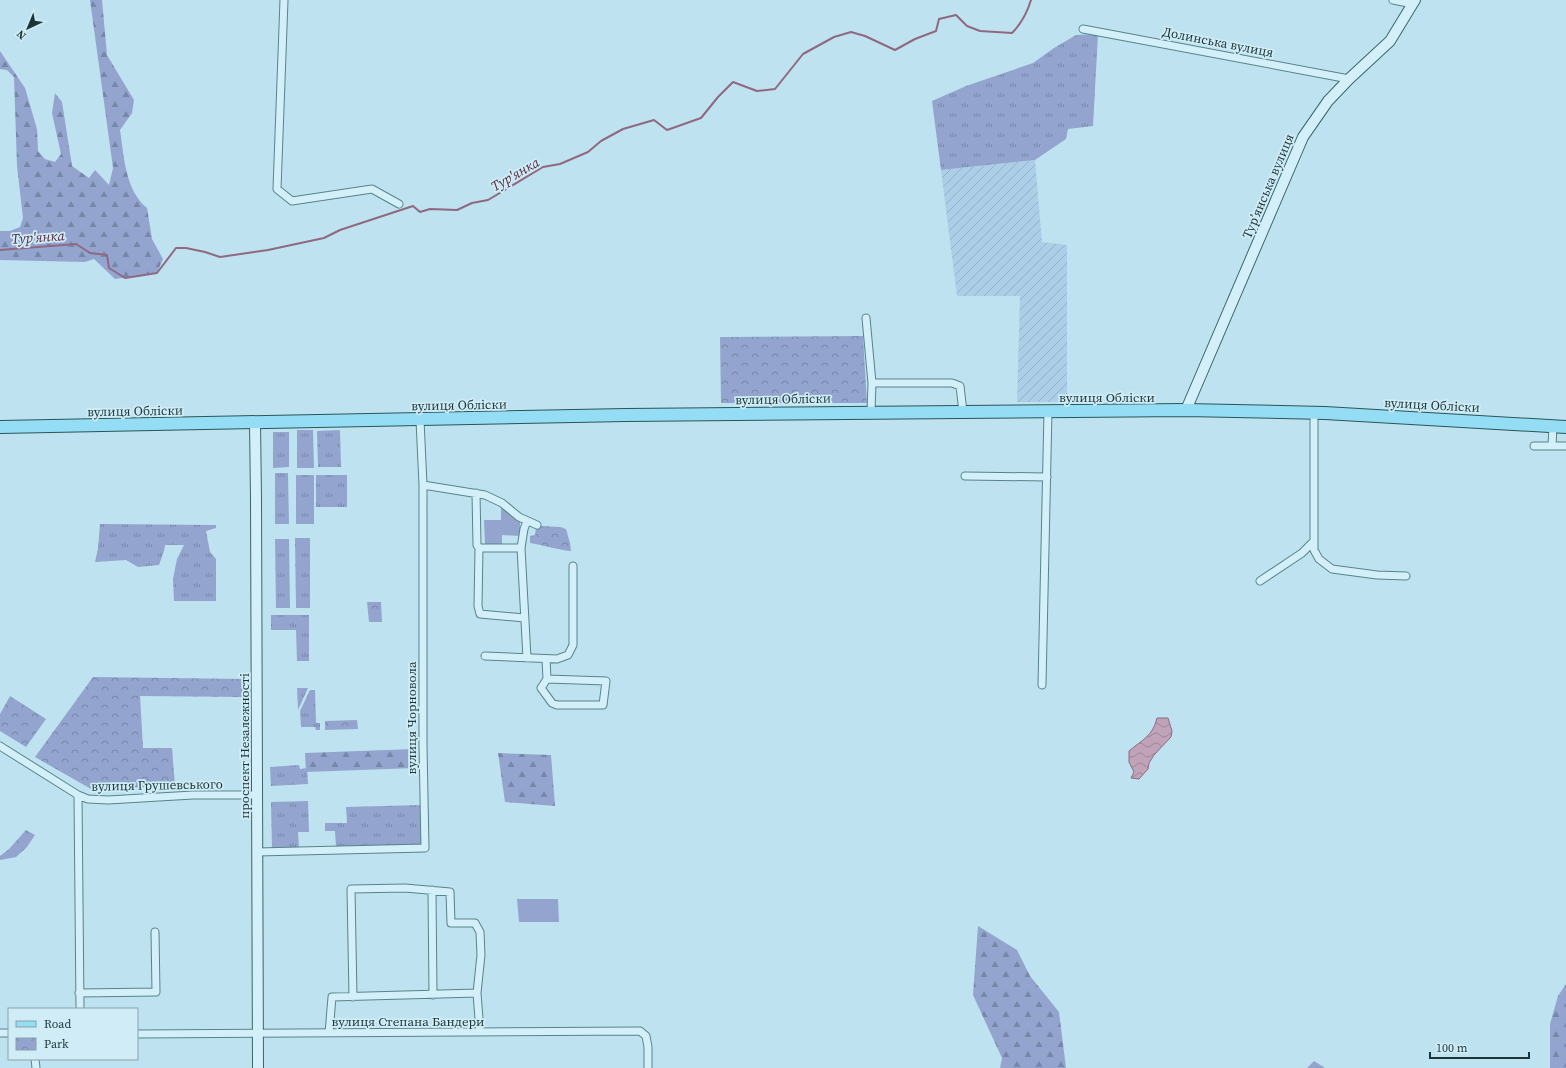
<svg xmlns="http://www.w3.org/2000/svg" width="1566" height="1068" font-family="'Source Serif 4',serif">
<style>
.farmland{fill:url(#farmland-furrows)}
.grass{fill:url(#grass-tufts)}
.forest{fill:url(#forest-firs)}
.park{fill:url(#park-crowns)}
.garden{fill:#93a5ce}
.water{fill:url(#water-waves);stroke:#8f6983}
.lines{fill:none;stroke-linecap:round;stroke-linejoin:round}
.stream{stroke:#8f6983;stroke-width:2}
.street-casing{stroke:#578489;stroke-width:9}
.secondary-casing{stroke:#3a676b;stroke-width:12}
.primary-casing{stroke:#2b5556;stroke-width:14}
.street{stroke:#d3effa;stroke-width:7}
.secondary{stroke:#d3effa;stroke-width:10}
.primary{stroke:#95dcf5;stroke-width:12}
.labels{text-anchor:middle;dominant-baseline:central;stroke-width:3.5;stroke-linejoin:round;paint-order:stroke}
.street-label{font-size:13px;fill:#1c3638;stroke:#cfecf7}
.water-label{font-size:14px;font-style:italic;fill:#582a41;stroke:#cfecf7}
</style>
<defs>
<pattern id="farmland-furrows" width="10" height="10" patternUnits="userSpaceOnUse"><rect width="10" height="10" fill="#accee6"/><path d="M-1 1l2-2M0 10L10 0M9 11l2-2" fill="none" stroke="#93b2c6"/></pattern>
<pattern id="grass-tufts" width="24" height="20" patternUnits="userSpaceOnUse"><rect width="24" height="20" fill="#93a5ce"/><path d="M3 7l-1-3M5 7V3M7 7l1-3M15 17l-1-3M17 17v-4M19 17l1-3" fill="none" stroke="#7787a8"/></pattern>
<pattern id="forest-firs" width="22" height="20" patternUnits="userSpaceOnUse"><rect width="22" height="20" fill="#93a5ce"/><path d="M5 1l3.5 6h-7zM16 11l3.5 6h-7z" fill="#7787a8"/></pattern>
<pattern id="park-crowns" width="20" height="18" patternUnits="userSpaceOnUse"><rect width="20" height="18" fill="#93a5ce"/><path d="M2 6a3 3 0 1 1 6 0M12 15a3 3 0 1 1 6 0" fill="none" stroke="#7787a8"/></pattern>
<pattern id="water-waves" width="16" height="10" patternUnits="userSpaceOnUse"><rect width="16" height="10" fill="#c1a3b9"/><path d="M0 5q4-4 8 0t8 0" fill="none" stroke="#9c8697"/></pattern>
</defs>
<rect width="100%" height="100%" fill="#bfe2f0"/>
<path class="farmland" d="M1035 160 1042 242 1067 245V402H1017L1020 296H957L941 170Z"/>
<path class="grass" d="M1098 34 1093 126 1068 129 1066 139 1035 160 941 170 932 101 966 86 1033 63 1054 48 1076 35Z
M297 430H313L314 468H297Z
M340 430 341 467H318L317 431Z
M273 432H289V467L273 468Z
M275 473H288L289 524H275Z
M296 475H314V524H296Z
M316 475H347V507H316Z
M100 524 216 525V528L206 531 210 552 216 559V601H174L173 579 177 559 184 545H165L164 551 159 565 138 567 126 560 95 562 98 548Z
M295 538H310V608H296Z
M275 539H289L290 608H276Z
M271 615H309V661H297L296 630H271Z
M297 688H308L298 710Z
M310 690H315L316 723H320V730H316L315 727H301L300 711Z
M299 765 300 769 307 768 308 784 271 786 270 767Z
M308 801 309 832H298L299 848 272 849 271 802Z
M421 805 422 844 336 847 335 831H325V823H347L346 807Z"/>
<path class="forest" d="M90 0H102L107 55 134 100 132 113 120 130C124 156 125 190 147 208L152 239 163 259 157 273 115 279 94 259 85 262 0 260V231H10L20 227 23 218 17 166 14 77 7 70 0 69V51L25 88 37 129 38 151 45 159 55 162 61 154 52 113 55 93 62 102 72 166 89 178 95 170 109 185 113 168Z
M414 749 415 768 306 772 305 753Z
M498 753 551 755 555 806 505 802Z
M978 926 1017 950 1030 976 1059 1012 1066 1068H1000L1002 1058 973 995Z
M1566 984V1068H1550V1024L1558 996Z
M1314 1061 1325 1068H1307Z"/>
<path class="park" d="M863 336 867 403H721L720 337Z
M542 526 560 527 566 529 570 543 571 551C557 550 544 545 530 543V536L535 535 536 527Z
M367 602H381L382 622H369Z
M93 677 245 679V697L140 696 143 748H172L175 786 91 789 35 757Z
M10 696 46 719 26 747 0 731V714Z
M357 720 358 729 325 730V721Z
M26 830 35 835 27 847 16 857 0 860V856L9 849Z"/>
<path class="garden" d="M501 507 520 522V536L502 535V545L485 544 484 520H501Z
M517 899H558L559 922H519Z"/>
<path class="water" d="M1157 718H1168L1172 731 1171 737 1154 755 1149 763 1148 769 1139 779 1131 778 1134 772 1129 762V751C1142 740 1153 736 1157 718Z"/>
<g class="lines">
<path class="stream" d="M0 250 76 244 90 253 107 255 109 268 125 278 157 273 176 248H186L205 252 220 257 268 250 324 238 340 230 413 206 420 212 430 209 457 210 472 203 488 200 543 167 560 164 588 152 601 141 623 129 654 120 667 130 701 118 718 97 733 82 757 91 775 89 803 54 834 37 851 32 865 36 895 50 915 39 936 31 939 19 956 15 967 26 980 31 1012 33C1022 23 1027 13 1031 0"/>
<g class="street-casing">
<path id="street" d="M284 0 277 189 292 201 372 189 399 204
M1393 0 1413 4
M1083 29 1349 79
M866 318 872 383 871 412
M872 383H952L960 386 963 412
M1314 413V550L1319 559 1332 569 1377 575 1406 576
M1553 426 1552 446H1566
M1534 446H1552
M965 476 1047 477
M423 485 485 495 502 503 519 517 537 525
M476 493 477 545 479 548 478 606 480 614 525 618
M479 548H521L527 658
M521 548 524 529 527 521
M1260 581 1302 553 1314 541
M485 656 557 659 568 655 573 645V566
M546 659 547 679 606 681 603 705H557L552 703 541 688 547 679
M1042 685 1048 411
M0 746 78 795 88 799 108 800 193 795H257
M78 795 80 1009
M257 852 425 848 423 745V485L420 420
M432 890 433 995
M79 993 156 992 155 932
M353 997 351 889 405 888 450 892 451 923H475L480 932 481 955 477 993
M0 1033H9
M329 1033 332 997 477 993 480 1032
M137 1034 640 1031 646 1036 648 1047V1068
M35 1059 36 1068"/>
</g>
<g class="secondary-casing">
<path id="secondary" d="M1186 410 1303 137 1328 101 1349 79 1390 41 1415 0
M255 423 256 498 258 1068"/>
</g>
<g class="primary-casing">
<path id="primary" d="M0 427 626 415 1186 410 1325 413 1566 427"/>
</g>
<use href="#street" class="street"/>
<use href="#secondary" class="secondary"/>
<use href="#primary" class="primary"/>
</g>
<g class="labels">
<g class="street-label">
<text transform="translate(1218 42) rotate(11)">Долинська вулиця</text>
<text transform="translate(1268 186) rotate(-67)">Турʼянська вулиця</text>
<text x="1107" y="397">вулиця Обліски</text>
<text transform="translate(783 399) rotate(-1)">вулиця Обліски</text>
<text transform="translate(459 405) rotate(-1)">вулиця Обліски</text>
<text transform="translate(1432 405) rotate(3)">вулиця Обліски</text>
<text transform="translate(135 411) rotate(-1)">вулиця Обліски</text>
<text transform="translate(411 718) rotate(-90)">вулиця Чорновола</text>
<text transform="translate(244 746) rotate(-90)">проспект Незалежності</text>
<text transform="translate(157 785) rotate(-1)">вулиця Грушевського</text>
<text x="408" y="1021">вулиця Степана Бандери</text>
</g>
<g class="water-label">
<text transform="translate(515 174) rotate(-30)">Тур'янка</text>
<text transform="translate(38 237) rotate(-4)">Тур'янка</text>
</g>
</g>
<rect x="8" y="1008" width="130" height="52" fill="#cfecf7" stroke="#87a3ab"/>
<rect x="16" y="1021" width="20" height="6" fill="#95dcf5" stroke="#87a3ab"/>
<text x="44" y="1028" font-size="12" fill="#1c3638">Road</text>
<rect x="16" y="1038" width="20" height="12" fill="url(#park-crowns)" stroke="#87a3ab"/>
<text x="44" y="1048" font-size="12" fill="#1c3638">Park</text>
<g transform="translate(28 28) rotate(224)" stroke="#cfecf7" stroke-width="3" paint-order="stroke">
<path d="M0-3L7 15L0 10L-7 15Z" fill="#1c3638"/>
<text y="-6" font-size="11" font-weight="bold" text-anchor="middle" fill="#1c3638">N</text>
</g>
<path d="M1430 1052v6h99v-6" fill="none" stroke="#1c3638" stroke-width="2"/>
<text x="1436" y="1052" font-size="12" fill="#1c3638" stroke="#cfecf7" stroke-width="3" paint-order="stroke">100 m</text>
</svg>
